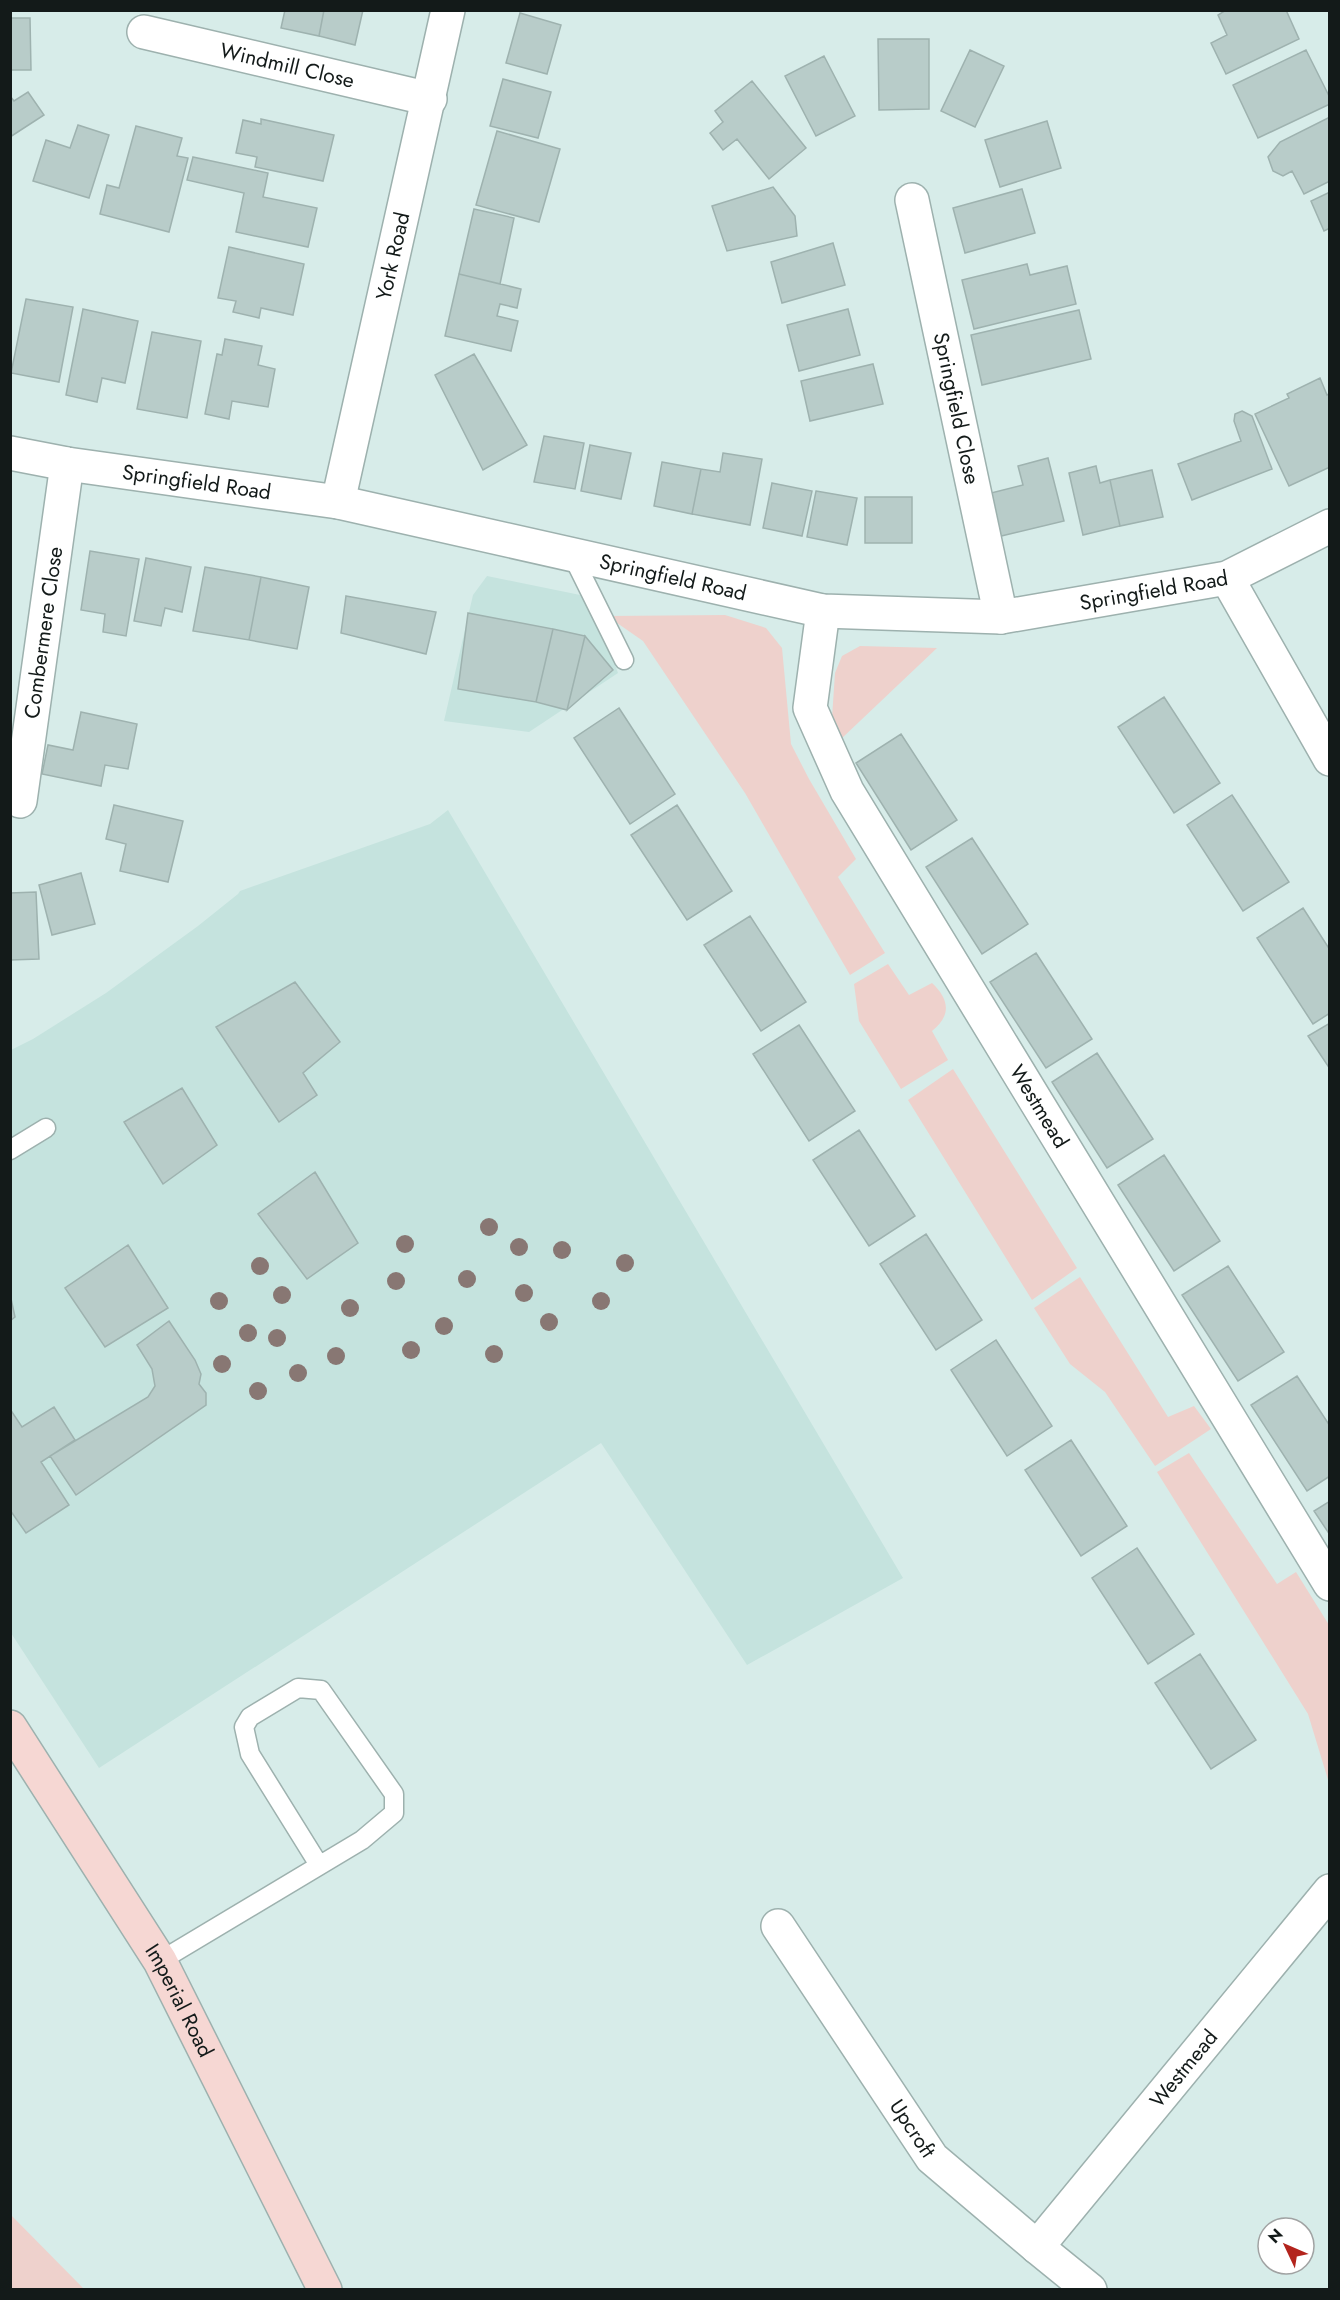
<svg xmlns="http://www.w3.org/2000/svg" width="1340" height="2300" font-family="Jost,sans-serif">
<style>
.built{fill:#c5e3de}
.green{fill:#eed1cc}
.building{fill:#b8ccc9;stroke:#9eb2af;stroke-width:1.5}
.lines{fill:none;stroke-linecap:round;stroke-linejoin:round}
.service-casing{stroke:#9db1ae;stroke-width:21}
.minor-casing{stroke:#9db1ae;stroke-width:36}
.secondary-casing{stroke:#9db1ae;stroke-width:36}
.service{stroke:#fff;stroke-width:18}
.minor{stroke:#fff;stroke-width:33}
.secondary{stroke:#f6d7d3;stroke-width:33}
.tree{fill:#887773}
.labels{text-anchor:middle;dominant-baseline:central;stroke-width:4.5;stroke-linejoin:round;paint-order:stroke}
.street-label{font-size:21px;fill:#131a19;stroke:#fff}
</style>
<rect width="100%" height="100%" fill="#d7ece9"/>
<path class="built" d="M487 576 590 597 618 673 529 732 444 721 473 595Z
M448 810 903 1578 747 1665 601 1443 99 1768 11 1633V1050L33 1039 106 993 198 926 238 894 240 891 430 824Z"/>
<path class="green" d="M725 615 766 628 782 648 791 744 809 779 856 859 838 877 885 953 850 975 745 793 643 641 607 616Z
M860 646 937 648 840 740 832 718 835 673 842 656Z
M888 964 909 995 932 983C949 999 952 1015 932 1031L948 1060 901 1089 859 1021 854 984Z
M953 1069 1077 1268 1032 1300 908 1100Z
M1080 1277 1168 1417 1194 1406 1211 1429 1155 1466 1105 1392 1070 1364 1034 1308Z
M1189 1453 1277 1584 1296 1572 1329 1625V1783L1308 1714 1157 1472Z
M10 2214 84 2289H11Z"/>
<path class="building" d="M285 10H324L319 36 281 28Z
M324 10H363L355 45 319 36Z
M1226 10H1286L1299 39 1226 74 1211 43 1227 35 1218 15Z
M520 13 561 25 547 74 506 63Z
M10 18H30L31 70H10Z
M878 39H929V109L879 110Z
M970 50 1004 66 975 127 941 111Z
M1306 50 1330 98V104L1258 138 1233 85Z
M824 56 855 116 816 136 785 76Z
M503 79 551 92 538 138 490 126Z
M752 81 806 148 769 179 737 139 723 150 710 133 723 122 715 111Z
M28 92 44 115 10 137V96L14 101Z
M1330 117V181L1304 194 1292 171 1283 176 1273 171 1268 157 1280 142Z
M261 119 334 135 323 181 255 167 257 157 236 153 243 120 261 124Z
M1047 121 1061 168 1000 187 985 140Z
M78 125 109 135 89 198 33 181 46 140 70 148Z
M136 126 182 138 177 156 188 158 169 232 100 214 107 185 119 188Z
M497 131 560 149 539 222 476 205Z
M193 157 268 173 263 197 317 208 308 247 236 232 244 193 187 180Z
M773 187 795 216 797 236 727 251 712 206Z
M1022 189 1035 233 965 253 953 208Z
M1330 192V228L1324 231 1311 201Z
M474 209 514 218 500 284 459 274Z
M833 243 845 285 782 303 771 262Z
M229 247 304 264 293 315 261 308 259 318 233 312 236 301 218 298Z
M1027 264 1030 275 1067 266 1076 304 974 329 962 280Z
M459 274 521 289 517 308 500 304 497 316 518 321 511 351 445 336Z
M26 299 73 307 59 382 11 373Z
M83 309 138 321 125 383 102 378 97 402 66 395Z
M848 309 860 355 799 371 787 325Z
M1079 310 1091 359 982 385 971 335Z
M152 332 201 341 187 418 137 409Z
M225 339 262 346 258 365 275 369 268 407 232 401 229 419 205 414 217 354 222 355Z
M474 354 527 445 483 470 435 375Z
M873 364 883 404 810 421 801 381Z
M1320 378 1327 395 1330 393V467L1289 486 1255 414 1289 398 1287 394Z
M1242 411 1252 416 1272 469 1192 500 1178 464 1241 441 1234 421 1235 414Z
M544 436 584 443 575 489 534 482Z
M590 445 631 453 621 499 581 491Z
M723 453 762 459 750 525 692 514 701 469 720 472Z
M1048 458 1064 521 997 537 987 494 1023 485 1018 466Z
M662 462 701 469 692 514 654 506Z
M1096 466 1100 483 1110 480 1120 526 1083 535 1069 473Z
M1152 470 1163 517 1120 526 1110 480Z
M772 483 812 491 802 536 763 528Z
M816 491 857 498 847 545 807 537Z
M865 497H912V543H865Z
M90 551 139 559 126 636 103 632 105 614 81 610Z
M146 558 191 567 182 612 165 608 161 626 134 621Z
M205 567 261 577 249 640 193 631Z
M261 577 309 587 297 649 249 640Z
M346 596 436 612 426 654 341 633Z
M468 613 553 629 536 702 458 689Z
M553 629 585 636 567 710 536 702Z
M585 636 613 670 567 710Z
M1164 697 1220 783 1174 813 1118 727Z
M619 708 675 794 630 824 574 738Z
M81 712 137 724 128 769 105 765 101 786 42 774 48 745 73 750Z
M901 734 957 820 911 850 856 763Z
M1232 795 1289 882 1243 911 1187 825Z
M114 805 183 821 168 882 120 871 126 844 106 839Z
M677 805 732 891 687 920 631 835Z
M972 838 1028 924 982 954 926 867Z
M81 873 95 924 52 935 39 885Z
M36 892 39 959 10 960V893Z
M1303 908 1330 950V1013L1313 1024 1257 938Z
M750 916 806 1002 761 1031 704 945Z
M1036 953 1092 1039 1046 1068 990 982Z
M295 982 340 1042 303 1073 317 1095 279 1122 216 1027Z
M1330 1023V1069L1308 1036Z
M799 1025 855 1111 809 1141 753 1054Z
M1097 1053 1153 1139 1107 1168 1052 1082Z
M182 1088 217 1145 163 1184 124 1122Z
M859 1130 915 1216 869 1246 813 1160Z
M1164 1155 1220 1241 1174 1271 1118 1185Z
M315 1172 358 1243 307 1279 258 1214Z
M926 1234 982 1320 936 1350 880 1264Z
M128 1245 168 1308 105 1347 65 1288Z
M1228 1266 1284 1352 1238 1381 1182 1295Z
M10 1294 15 1317 10 1321Z
M169 1321 195 1360 201 1374 199 1384 206 1393V1405L76 1495 50 1456 148 1397 155 1386 152 1369 137 1345Z
M996 1340 1052 1426 1007 1456 951 1370Z
M1297 1376 1330 1426V1476L1307 1491 1251 1405Z
M54 1407 75 1440 41 1462 69 1505 26 1533 10 1510V1409L22 1427Z
M1071 1440 1127 1526 1081 1556 1025 1470Z
M1330 1501V1535L1314 1511Z
M1137 1548 1194 1634 1148 1664 1092 1578Z
M1200 1654 1256 1740 1211 1769 1155 1683Z"/>
<g class="lines">
<g class="service-casing">
<path id="service" d="M572 555 624 660
M10 1150 46 1128
M160 1961 362 1840 394 1813V1794L321 1690 298 1688 250 1717 244 1727 250 1754 319 1865"/>
</g>
<g class="minor-casing">
<g id="minor">
<path id="s1" d="M144 32 430 99"/>
<path id="s2" d="M912 200 1001 617"/>
<path id="s3" d="M10 453 67 464 338 502 823 611 1001 617 1227 578 1330 526"/>
<path id="s4" d="M338 502 448 10"/>
<path d="M1227 578 1330 759"/>
<path id="s5" d="M823 611 810 708 847 791 1330 1584"/>
<path id="s6" d="M20 801 67 464"/>
<path id="s7" d="M778 1926 932 2158 1037 2247 1090 2290"/>
<path id="s8" d="M1037 2247 1330 1891"/>
</g>
</g>
<g class="secondary-casing">
<g id="secondary">
<path id="s9" d="M10 1727 160 1961 325 2290"/>
</g>
</g>
<use href="#service" class="service"/>
<use href="#minor" class="minor"/>
<use href="#secondary" class="secondary"/>
</g>
<g class="tree">
<circle cx="489" cy="1227" r="9"/>
<circle cx="405" cy="1244" r="9"/>
<circle cx="519" cy="1247" r="9"/>
<circle cx="562" cy="1250" r="9"/>
<circle cx="625" cy="1263" r="9"/>
<circle cx="260" cy="1266" r="9"/>
<circle cx="467" cy="1279" r="9"/>
<circle cx="396" cy="1281" r="9"/>
<circle cx="524" cy="1293" r="9"/>
<circle cx="282" cy="1295" r="9"/>
<circle cx="219" cy="1301" r="9"/>
<circle cx="601" cy="1301" r="9"/>
<circle cx="350" cy="1308" r="9"/>
<circle cx="549" cy="1322" r="9"/>
<circle cx="444" cy="1326" r="9"/>
<circle cx="248" cy="1333" r="9"/>
<circle cx="277" cy="1338" r="9"/>
<circle cx="411" cy="1350" r="9"/>
<circle cx="494" cy="1354" r="9"/>
<circle cx="336" cy="1356" r="9"/>
<circle cx="222" cy="1364" r="9"/>
<circle cx="298" cy="1373" r="9"/>
<circle cx="258" cy="1391" r="9"/>
</g>
<g class="labels">
<g class="street-label">
<text stroke="none"><textPath href="#s1" startOffset="147">Windmill Close</textPath></text>
<text stroke="none"><textPath href="#s4" startOffset="252">York Road</textPath></text>
<text stroke="none"><textPath href="#s2" startOffset="213">Springfield Close</textPath></text>
<text stroke="none"><textPath href="#s3" startOffset="189">Springfield Road</textPath></text>
<text stroke="none"><textPath href="#s3" startOffset="675">Springfield Road</textPath></text>
<text stroke="none"><textPath href="#s3" startOffset="1162">Springfield Road</textPath></text>
<text stroke="none"><textPath href="#s6" startOffset="170">Combermere Close</textPath></text>
<text stroke="none"><textPath href="#s5" startOffset="558">Westmead</textPath></text>
<text stroke="none"><textPath href="#s9" startOffset="322">Imperial Road</textPath></text>
<text stroke="none"><textPath href="#s8" startOffset="231">Westmead</textPath></text>
<text stroke="none"><textPath href="#s7" startOffset="243">Upcroft</textPath></text>
</g>
</g>
<rect width="1340" height="2300" fill="none" stroke="#131a19" stroke-width="24"/>
<g transform="translate(1286 2246) rotate(314)"><circle r="28" fill="#ffffff" stroke="#a1a3a3" stroke-width="1.5"/>
<path d="M0-4.5L10 22L0 15L-10 22Z" fill="#b3241d"/>
<text y="-9" font-size="16" font-weight="bold" text-anchor="middle" fill="#131a19">N</text>
</g>
</svg>
